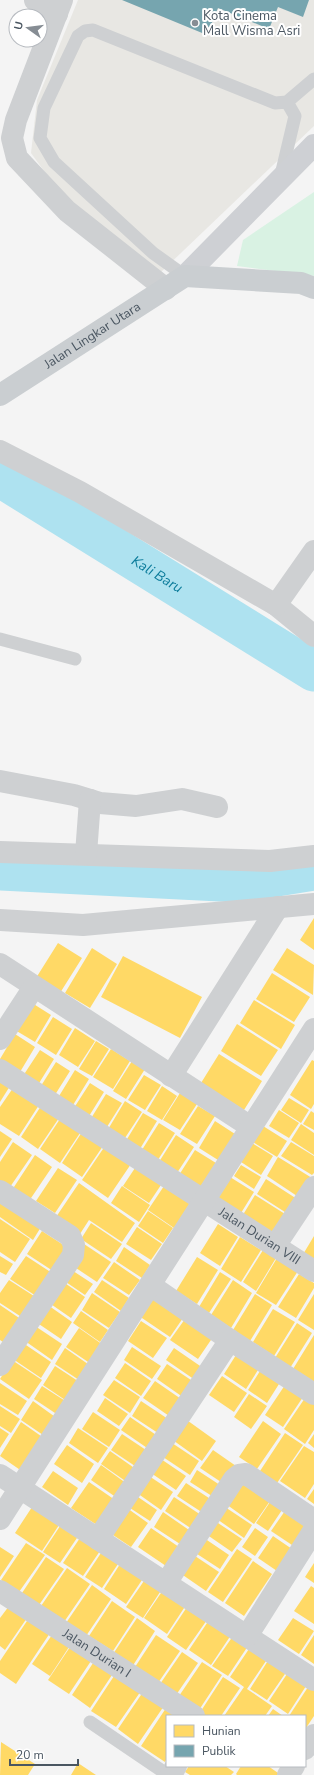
<svg xmlns="http://www.w3.org/2000/svg" width="314" height="1775" font-family="'Nunito Sans',sans-serif">
<style>
.commercial{fill:#e8e7e3}
.green{fill:#d9f2e3}
.homes{fill:#ffd966}
.public{fill:#76a5af}
.lines{fill:none;stroke-linecap:round;stroke-linejoin:round}
.river{stroke:#aee2f0;stroke-width:41}
.lane{stroke:#ced0d2;stroke-width:13}
.street{stroke:#ced0d2;stroke-width:22}
.secondary{stroke:#ced0d4;stroke-width:22}
.primary{stroke:#caced1;stroke-width:22}
.poi-dot{fill:#868d94;stroke:#fff;stroke-width:1.5}
.labels{text-anchor:middle;dominant-baseline:central;stroke-width:4;stroke-linejoin:round;paint-order:stroke}
.poi-label{font-size:13px;fill:#4a5661;stroke:#fff;text-anchor:start}
.street-label{font-size:13px;fill:#4a5661;stroke:#fff}
.water-label{font-size:14px;font-style:italic;fill:#0c7c9b;stroke:#fff}
</style>
<rect width="100%" height="100%" fill="#f4f4f4"/>
<path class="commercial" d="M78 0H314V126L160 273 60 193 31 153 37 100Z"/>
<path class="green" d="M314 192V276L237 266 243 240Z"/>
<path class="homes" d="M314 918V950L300 940Z
M58 943 82 958 60 993 36 978Z
M92 948 117 964 90 1008 65 993Z
M287 948 314 965 313 995 273 970Z
M123 956 202 997 180 1038 101 997Z
M272 973 310 997 294 1022 256 999Z
M254 1000 295 1025 281 1049 240 1023Z
M32 1003 51 1015 35 1042 15 1030Z
M53 1017 72 1029 56 1055 37 1043Z
M237 1024 278 1050 261 1076 221 1051Z
M75 1028 95 1041 78 1067 59 1055Z
M15 1034 35 1047 17 1077 0 1067V1059Z
M96 1041 109 1049 92 1076 79 1069Z
M111 1049 130 1061 113 1089 93 1077Z
M40 1050 54 1059 36 1088 21 1079Z
M219 1054 262 1081 244 1110 201 1083Z
M312 1060 314 1061V1104L311 1109 290 1095Z
M132 1061 145 1069 126 1099 113 1091Z
M56 1062 70 1071 53 1098 39 1089Z
M75 1070 89 1079 70 1110 56 1101Z
M144 1075 161 1085 145 1110 128 1100Z
M0 1079 10 1086 0 1102Z
M90 1083 104 1092 86 1121 72 1111Z
M162 1086 177 1096 162 1120 147 1111Z
M13 1088 39 1105 19 1136 0 1124V1107Z
M180 1093 197 1104 180 1130 163 1120Z
M106 1094 122 1103 105 1130 90 1120Z
M289 1098 309 1110 301 1123 281 1110Z
M125 1101 142 1112 123 1141 107 1131Z
M41 1106 59 1118 38 1149 21 1137Z
M198 1106 215 1116 197 1144 180 1134Z
M279 1110 299 1123 289 1138 269 1126Z
M311 1111 314 1113V1130L303 1124Z
M143 1113 157 1121 138 1152 124 1144Z
M60 1119 80 1133 60 1163 40 1149Z
M215 1121 235 1134 218 1160 199 1148Z
M159 1123 175 1133 156 1163 140 1153Z
M301 1124 314 1133V1155L291 1140Z
M263 1126 287 1141 277 1157 253 1142Z
M0 1131 12 1139 0 1157Z
M82 1132 103 1146 82 1177 62 1163Z
M176 1135 194 1147 175 1176 157 1165Z
M13 1142 32 1155 10 1187 0 1181V1162Z
M291 1142 314 1156V1173L312 1175 281 1156Z
M252 1143 273 1156 261 1175 241 1162Z
M105 1146 131 1164 108 1198 82 1180Z
M195 1150 216 1163 200 1188 179 1175Z
M35 1155 52 1167 29 1201 12 1190Z
M278 1157 312 1178 300 1198 267 1176Z
M241 1165 261 1177 254 1189 234 1176Z
M58 1168 77 1180 55 1213 36 1201Z
M135 1168 161 1185 149 1203 123 1186Z
M230 1177 254 1192 241 1213 217 1198Z
M266 1179 297 1199 288 1214 257 1194Z
M79 1183 135 1223 122 1242 89 1220 78 1237 54 1220Z
M122 1186 150 1205 139 1222 111 1203Z
M164 1186 190 1204 174 1228 148 1210Z
M255 1195 285 1214 270 1237 241 1218Z
M0 1203 44 1222 33 1240 0 1217Z
M148 1211 173 1228 163 1243 138 1226Z
M0 1219 30 1239 15 1262 0 1252Z
M91 1223 122 1244 111 1259 81 1239Z
M218 1224 238 1237 220 1266 200 1253Z
M137 1227 162 1244 151 1260 126 1244Z
M42 1231 68 1248 53 1271 27 1254Z
M314 1236V1264L302 1256Z
M240 1237 261 1250 241 1282 221 1269Z
M84 1244 111 1262 97 1282 70 1264Z
M124 1247 150 1265 142 1278 116 1261Z
M263 1250 276 1258 256 1291 243 1282Z
M0 1256 13 1264 6 1275 0 1272Z
M26 1256 52 1273 36 1296 10 1279Z
M197 1257 218 1270 197 1304 176 1291Z
M277 1258 298 1271 276 1305 256 1293Z
M114 1262 140 1280 129 1295 103 1278Z
M67 1267 93 1284 85 1295 60 1278Z
M220 1272 231 1279 209 1313 199 1307Z
M299 1274 314 1283V1288L296 1318 278 1307Z
M59 1279 85 1297 71 1318 45 1300Z
M9 1280 37 1298 23 1318 0 1303V1293Z
M102 1280 129 1298 121 1311 94 1292Z
M233 1280 252 1293 231 1328 211 1315Z
M92 1293 120 1312 109 1328 82 1310Z
M255 1294 272 1305 250 1341 233 1330Z
M314 1294V1330L298 1320Z
M152 1297 183 1318 170 1337 139 1316Z
M45 1303 72 1322 61 1339 33 1320Z
M0 1305 22 1320 6 1344 0 1340Z
M273 1309 295 1322 274 1356 253 1342Z
M81 1311 108 1330 100 1342 73 1323Z
M185 1319 213 1337 198 1359 170 1340Z
M141 1321 167 1338 153 1358 128 1341Z
M297 1323 312 1333 290 1368 275 1358Z
M35 1326 62 1344 52 1360 25 1341Z
M79 1328 106 1347 94 1366 66 1347Z
M314 1335V1383L293 1369Z
M23 1343 51 1362 41 1378 13 1359Z
M132 1347 161 1366 152 1379 124 1360Z
M65 1348 95 1369 85 1384 55 1364Z
M174 1348 206 1370 198 1382 166 1360Z
M236 1355 258 1370 246 1389 224 1374Z
M12 1360 42 1380 29 1399 0 1379Z
M125 1363 151 1381 141 1396 115 1378Z
M167 1364 197 1384 187 1400 157 1379Z
M55 1366 84 1385 71 1404 43 1385Z
M260 1371 279 1384 267 1403 248 1390Z
M222 1376 247 1393 234 1412 209 1395Z
M114 1380 140 1397 130 1413 103 1395Z
M155 1381 184 1401 172 1418 143 1398Z
M0 1383 27 1401 18 1415 0 1404Z
M285 1385 303 1397 283 1427 265 1415Z
M42 1386 70 1404 61 1417 34 1399Z
M249 1394 267 1406 251 1429 234 1417Z
M105 1398 128 1414 119 1426 97 1411Z
M305 1398 314 1404V1430L305 1444 284 1429Z
M33 1401 58 1419 46 1437 21 1420Z
M141 1401 171 1421 161 1435 132 1416Z
M0 1406 20 1419 11 1433 0 1426Z
M93 1412 120 1430 109 1447 82 1429Z
M130 1417 162 1439 153 1452 121 1430Z
M184 1418 216 1441 202 1461 170 1438Z
M263 1421 281 1434 257 1469 239 1457Z
M21 1422 48 1441 26 1474 0 1456Z
M0 1428 9 1434 0 1448Z
M78 1428 108 1448 98 1463 69 1443Z
M285 1433 303 1445 277 1483 260 1471Z
M122 1434 152 1454 141 1470 111 1450Z
M314 1434V1448L308 1443Z
M169 1441 199 1461 190 1475 160 1455Z
M67 1445 94 1464 82 1483 54 1464Z
M304 1446 314 1452V1484L305 1498 280 1481Z
M213 1450 236 1466 224 1484 200 1468Z
M110 1451 140 1472 131 1485 101 1464Z
M158 1457 186 1476 176 1490 148 1471Z
M101 1465 130 1486 120 1500 91 1480Z
M197 1470 223 1487 215 1498 190 1482Z
M53 1471 78 1488 68 1505 42 1487Z
M149 1476 173 1492 161 1510 137 1493Z
M238 1480 270 1501 254 1524 223 1502Z
M89 1482 118 1502 100 1527 71 1508Z
M186 1483 212 1500 203 1513 177 1496Z
M314 1489V1504L307 1499Z
M138 1497 157 1510 150 1521 130 1508Z
M174 1497 201 1515 192 1529 165 1511Z
M272 1499 284 1507 268 1531 256 1523Z
M34 1504 61 1522 42 1551 15 1533Z
M222 1505 252 1525 244 1538 214 1517Z
M127 1508 148 1523 131 1547 110 1533Z
M287 1508 310 1524 295 1547 271 1531Z
M163 1512 189 1530 180 1544 154 1527Z
M212 1519 242 1539 232 1552 203 1532Z
M62 1523 79 1535 60 1563 43 1552Z
M151 1528 179 1547 166 1566 138 1547Z
M255 1528 268 1537 255 1556 242 1547Z
M82 1535 102 1548 83 1576 63 1563Z
M201 1536 229 1555 220 1569 191 1550Z
M273 1536 292 1549 277 1571 258 1558Z
M26 1543 45 1555 19 1592 1 1580Z
M0 1547 14 1556 0 1577Z
M237 1549 252 1559 223 1602 208 1592Z
M103 1550 120 1561 102 1588 85 1577Z
M189 1552 219 1572 206 1591 177 1571Z
M46 1557 64 1569 39 1605 22 1593Z
M122 1561 144 1577 126 1604 104 1589Z
M253 1561 272 1574 244 1616 225 1603Z
M314 1563V1583L305 1577Z
M67 1568 90 1584 64 1622 41 1606Z
M146 1578 162 1589 143 1618 126 1607Z
M92 1585 111 1599 86 1636 66 1623Z
M311 1586 314 1588V1624L294 1611Z
M163 1590 186 1605 167 1634 144 1618Z
M112 1601 135 1617 113 1651 89 1636Z
M9 1606 27 1618 5 1650 0 1646V1618Z
M187 1607 207 1620 186 1650 167 1637Z
M29 1618 50 1633 16 1684 0 1673V1661Z
M137 1618 155 1631 132 1667 113 1654Z
M293 1618 314 1631 299 1654 278 1640Z
M209 1620 231 1635 211 1665 189 1650Z
M54 1632 71 1644 50 1676 32 1664Z
M156 1635 180 1651 158 1683 135 1667Z
M314 1635V1664L301 1655Z
M233 1636 248 1646 228 1676 212 1666Z
M72 1644 93 1658 69 1694 48 1680Z
M251 1646 268 1658 247 1689 272 1706 265 1716H224L244 1687 230 1677Z
M182 1652 198 1663 176 1695 160 1684Z
M97 1657 116 1669 90 1708 72 1695Z
M269 1659 287 1671 267 1700 250 1689Z
M202 1662 222 1675 199 1710 179 1696Z
M118 1670 143 1688 116 1727 91 1711Z
M289 1671 308 1683 288 1714 269 1701Z
M223 1677 240 1688 221 1716H202L199 1714Z
M310 1684 314 1687V1716L306 1728 305 1716H289Z
M145 1689 166 1703 138 1744 118 1729Z
M168 1705 183 1716H167V1758L165 1762 141 1746Z
M273 1709 283 1716H268Z
M1 1742 35 1764 28 1775H0Z
M78 1763 96 1775H71Z
M189 1766H225L234 1772 231 1775H190L185 1772Z
M241 1766H268L281 1775H237L236 1774Z"/>
<path class="public" d="M122 0H309L303 17 278 7 269 29 218 8 207 35Z"/>
<g class="lines">
<g class="river">
<path id="s1" d="M0 479 7 481 314 671"/>
<path d="M0 870 240 882 314 870"/>
</g>
<path class="lane" d="M281 175 295 116 287 102
M185 276 153 253 54 162 40 138 44 108 78 36 85 31 93 30 275 103 287 102 314 79
M0 639 75 659
M90 1722 168 1775"/>
<g class="street">
<path d="M35 0 57 14"/>
<path d="M62 0 16 120 12 138 17 158 67 211 166 289"/>
<path d="M0 451 80 492 276 605 314 636"/>
<path d="M276 605 314 551"/>
<path d="M0 781 74 795 100 803 136 806 182 799 217 807"/>
<path d="M0 852 270 861 314 856"/>
<path d="M86 854 90 800"/>
<path d="M0 920 83 925 314 904"/>
<path d="M0 964 251 1127"/>
<path d="M0 1039 34 987"/>
<path id="s2" d="M0 1070 314 1271"/>
<path d="M171 1076 278 907"/>
<path d="M0 1191 70 1236 74 1245 73 1255 0 1365"/>
<path d="M275 1246 314 1187"/>
<path d="M150 1285 230 1340 314 1394"/>
<path d="M0 1475 314 1680"/>
<path d="M0 1519 314 1029"/>
<path d="M98 1539 230 1340"/>
<path d="M166 1583 234 1479 239 1475 246 1474 314 1520"/>
<path id="s3" d="M0 1591 194 1716"/>
<path d="M247 1636 314 1530"/>
<path d="M305 1749 314 1735"/>
<path d="M171 1775 176 1766"/>
<path d="M288 1775 294 1766"/>
</g>
<path class="secondary" d="M185 276 314 145"/>
<path class="primary" id="s4" d="M0 395 185 276 301 283 314 288"/>
</g>
<circle class="poi-dot" cx="195" cy="23" r="4"/>
<g class="labels">
<g class="poi-label">
<text x="203" y="16">Kota Cinema<tspan x="203" dy="15">Mall Wisma Asri</tspan></text>
</g>
<g class="street-label">
<text stroke="none"><textPath href="#s4" startOffset="110">Jalan Lingkar Utara</textPath></text>
<text stroke="none"><textPath href="#s2" startOffset="308">Jalan Durian VIII</textPath></text>
<text stroke="none"><textPath href="#s3" startOffset="115">Jalan Durian I</textPath></text>
</g>
<g class="water-label">
<text stroke="none"><textPath href="#s1" startOffset="184">Kali Baru</textPath></text>
</g>
</g>
<rect x="166" y="1715" width="140" height="52" fill="#ffffff" stroke="#b7bbc0"/>
<rect x="174" y="1725" width="20" height="12" fill="#ffd966" stroke="#b7bbc0"/>
<text x="202" y="1735" font-size="12" fill="#4a5661">Hunian</text>
<rect x="174" y="1745" width="20" height="12" fill="#76a5af" stroke="#b7bbc0"/>
<text x="202" y="1755" font-size="12" fill="#4a5661">Publik</text>
<g transform="translate(28 28) rotate(284)"><circle r="19" fill="#ffffff" stroke="#b7bbc0"/>
<path d="M0-3L7 15L0 10L-7 15Z" fill="#868d94"/>
<text y="-6" font-size="11" font-weight="bold" text-anchor="middle" fill="#4a5661">U</text>
</g>
<path d="M10 1759v6h68v-6" fill="none" stroke="#4a5661" stroke-width="2"/>
<text x="16" y="1759" font-size="12" fill="#4a5661" stroke="#ffffff" stroke-width="3" paint-order="stroke">20 m</text>
</svg>
